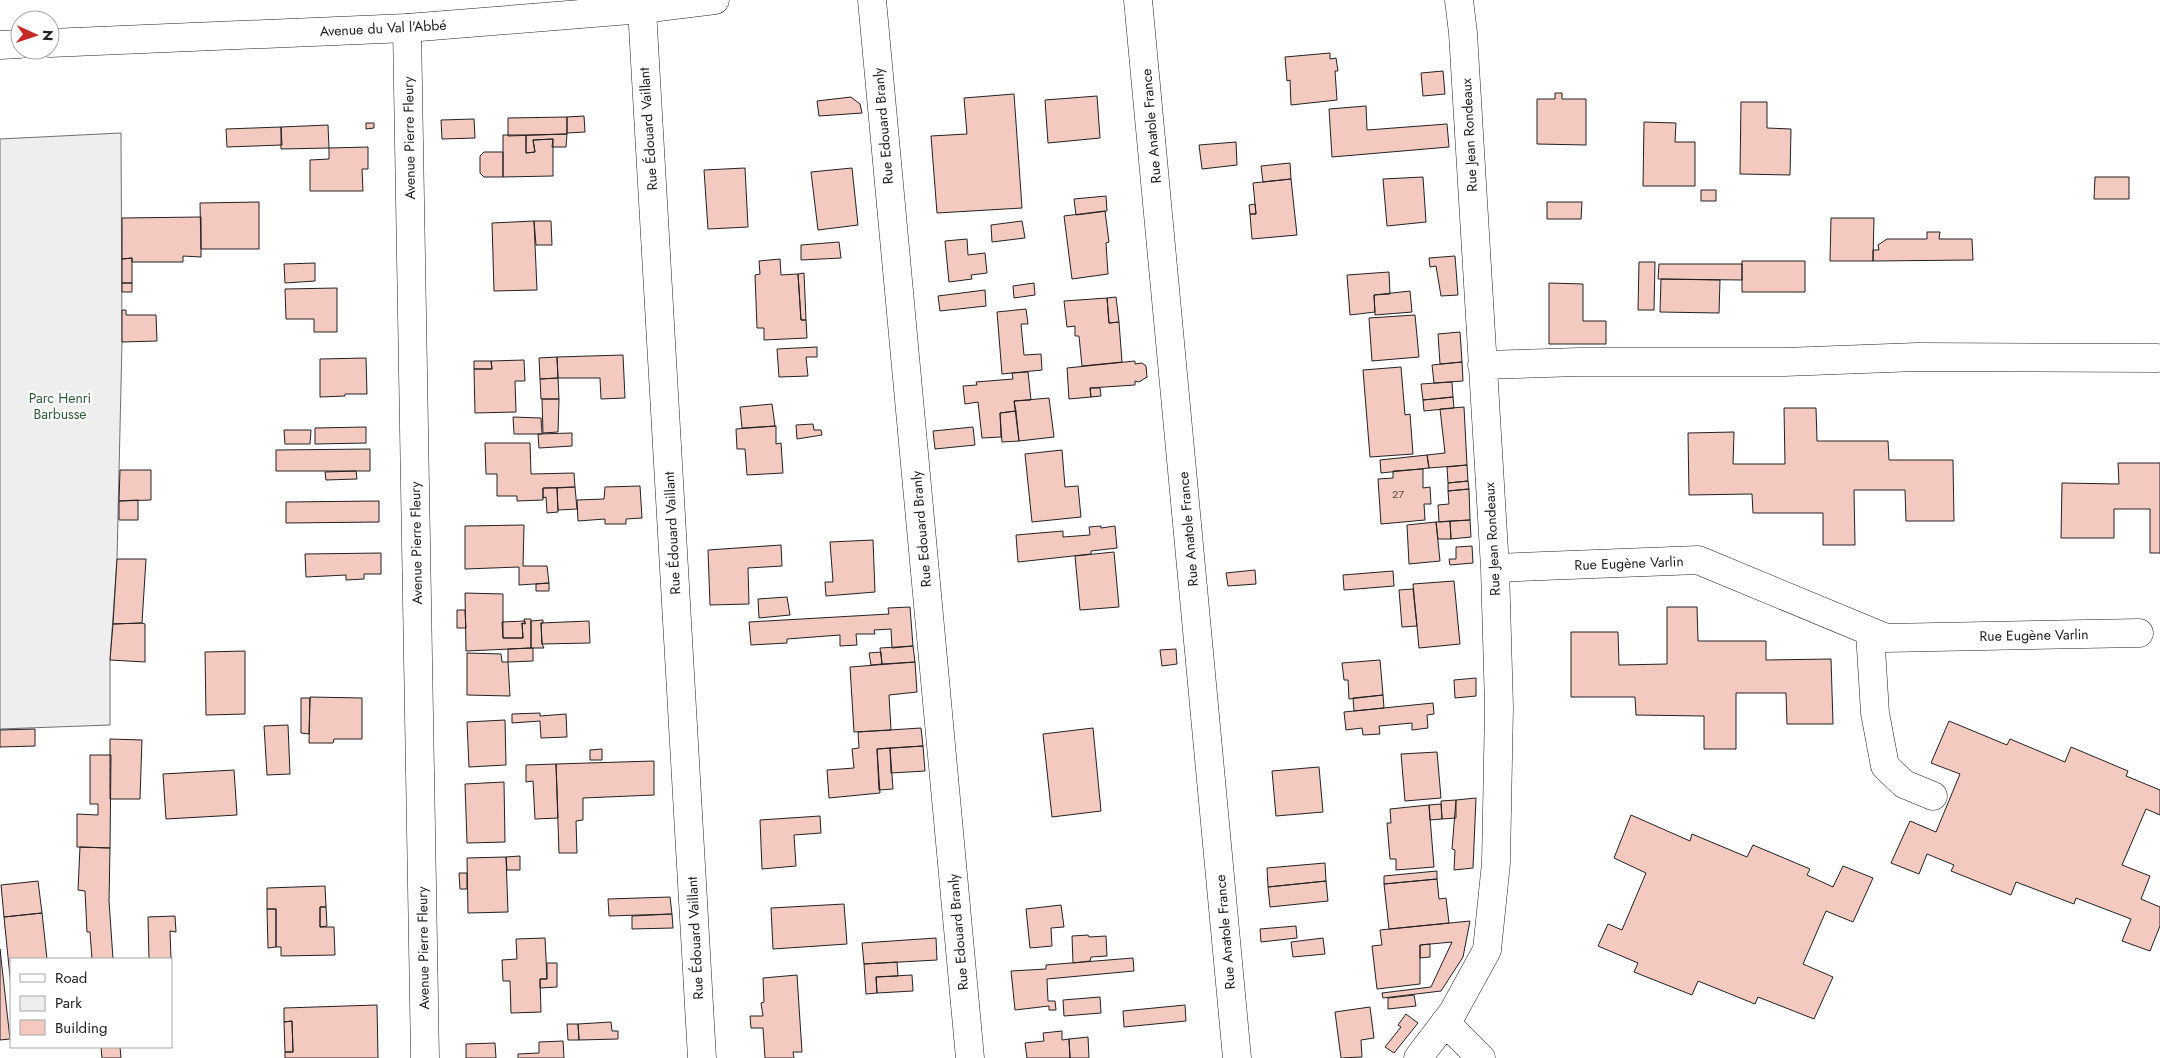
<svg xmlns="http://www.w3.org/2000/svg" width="2160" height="1058" font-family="Jost,sans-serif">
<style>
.green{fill:#eee;stroke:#6f6f6f}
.building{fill:#f3c9c0;stroke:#222}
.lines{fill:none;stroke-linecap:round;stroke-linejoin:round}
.minor-casing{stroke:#222;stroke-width:29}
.major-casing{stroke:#222;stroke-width:29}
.minor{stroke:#fff;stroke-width:28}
.major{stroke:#fff;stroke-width:28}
.labels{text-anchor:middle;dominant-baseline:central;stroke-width:4;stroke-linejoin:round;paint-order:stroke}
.number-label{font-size:11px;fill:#564c4a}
.street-label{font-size:14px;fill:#222;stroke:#fff}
.park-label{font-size:14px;fill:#2f5e38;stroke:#fff}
</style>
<rect width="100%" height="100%" fill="#fff"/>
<path class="green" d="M121 133 122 342 117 559 110 660V725L0 729V139Z"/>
<path class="building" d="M1330 53V59L1336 58 1338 71H1335L1337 100 1291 105 1290 80 1287 81 1285 57Z
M1443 71 1445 94 1423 96 1421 73Z
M1555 93H1562V99H1586V145L1537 144V99H1555Z
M1014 94 1022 208 937 213 931 136 967 134 964 98Z
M1097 96 1100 138 1048 143 1045 100Z
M851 97 860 104 862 113 819 116 817 101Z
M1741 102H1767V128L1791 129 1790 175 1740 174Z
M1366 106 1367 130 1447 124 1449 147 1332 157 1329 109Z
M584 116 585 132 567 133V117Z
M567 117V134L508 136V118Z
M474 119 475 138 442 139 441 120Z
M1644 122 1676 123 1675 142H1695V186H1643Z
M366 123H374V128L366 129Z
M328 125 329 148 281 149V127Z
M281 127 282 145 227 147 226 129Z
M567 134 566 147H552L553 139 533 140 535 152 526 153V135Z
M503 135H526V153L535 152 533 140 553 139V176L503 177Z
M1236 142 1237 165 1202 169 1199 145Z
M368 147V169H362L363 191H310V160L329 159V148Z
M484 152H503V177H484L480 173V156Z
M1290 163 1291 179 1263 182 1261 166Z
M745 168 748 227 708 229 704 170Z
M852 168 858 225 818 230 811 172Z
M1423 177 1426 222 1387 226 1383 179Z
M2095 177H2129V199H2094Z
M1291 179 1297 235 1252 239 1250 214H1256L1253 183Z
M1701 190H1716V201H1701Z
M1106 196 1107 211 1076 215 1074 199Z
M259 202V249H201L200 203Z
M1547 202H1582L1581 219H1547Z
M1255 204 1256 214H1250L1249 205Z
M1105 211 1109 242 1106 243 1108 274 1072 279 1064 216Z
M201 217V257L183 256V262H132V258L122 259V218Z
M1831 218H1874L1873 261H1830Z
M534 221 537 290 494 291 492 223Z
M534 221H551L552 245H536Z
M1022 221 1025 238 992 242 991 225Z
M1927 232H1940L1939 239H1972L1973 260 1873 261V250H1879L1878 245 1887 239H1927Z
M967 239 968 255 985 253 987 273 971 275 972 279 949 282 945 241Z
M839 242 841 258 801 260V245Z
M1455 256 1458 295 1441 296 1436 266 1430 267 1429 258Z
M132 258V283H122V259Z
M780 259 781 275 798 274 801 320H806L807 338 764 340V328H757L755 275 760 274 759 261Z
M1742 261H1805V292H1742Z
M1639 262H1655L1654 310H1638Z
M315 263V281L285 283 284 264Z
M1659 264H1742V280L1658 279Z
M1389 272 1390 294 1374 295 1375 312 1350 315 1347 275Z
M804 273 806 320H801L798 274Z
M1661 279 1720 280 1719 313 1660 312Z
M122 283H132V292H122Z
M1034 283 1035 295 1014 298 1013 286Z
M1549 283 1583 284V321H1606V344H1549Z
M337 288V332H314V319H286L285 289Z
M985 290 986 306 940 311 938 296Z
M1410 291 1412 312 1375 315 1374 295Z
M1116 297 1119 322 1109 323 1107 298Z
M1107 298 1109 323 1119 322 1122 362 1082 366 1079 336H1075V326L1067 327 1064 301Z
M1026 309 1028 324H1021L1024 355 1041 354 1042 370 1002 374 997 312Z
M122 310H126V315H156L157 341 122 342Z
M1415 315 1419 357 1372 361 1369 318Z
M1460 332 1462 362 1440 364 1438 334Z
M817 347V357H806L808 376 779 377 777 349Z
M623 355 625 398 601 399 600 378H558L557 357Z
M557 357 558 378 540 379 539 358Z
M366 358 367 394H345V396L320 397V359Z
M524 360 525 381H515L516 412 475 413 474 369H492L491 361Z
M474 361H491L492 369H474Z
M1135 361V364L1142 363 1146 366 1147 377 1139 382 1135 381V385L1090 388 1091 397 1069 399 1067 368Z
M1462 362 1463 381 1434 383 1432 365Z
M1401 367 1405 415 1410 414 1413 454 1370 457 1363 370Z
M1028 372 1031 400 1014 401 1016 411 1000 413 1001 437 982 438 978 402 965 404 963 386 977 385 976 382 1013 379 1012 373Z
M558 378 559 399H541L540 379Z
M1452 382 1453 397 1423 400 1421 384Z
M1090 388H1100L1101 396 1091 397Z
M1453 397 1454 408 1424 411 1423 400Z
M1049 398 1054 437 1019 441 1014 401Z
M542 399H559L558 432 543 433Z
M772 404 775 426 742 428 740 407Z
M1464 407 1467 465 1429 468 1427 455 1445 453 1440 409Z
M1784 408H1816L1817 441H1888L1889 460H1953L1954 521H1906L1905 490H1854L1855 545H1823V513H1753L1752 494 1689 495 1688 433 1734 432 1733 464H1785Z
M1016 411 1019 441 1002 442 1000 413Z
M513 417 541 418 542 434H514Z
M813 424 814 430H821L822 435 797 439 796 425Z
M776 426V444L781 443 783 473 747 475 745 449H737L736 429Z
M366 427V443L315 444V428Z
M973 427 975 445 935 449 933 431Z
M284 430H311L310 444H285Z
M572 433V446L539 448 538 434Z
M485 443H530L531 474 574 473 575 487 543 488V500L517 501V496H497V474H486Z
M370 449V471H276V450Z
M1062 450 1065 487 1078 486 1081 517 1032 522 1025 454Z
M1427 455 1429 468 1381 473 1380 460Z
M2118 463H2160V553H2150V509H2114V538H2061L2062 483 2119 484Z
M1467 465 1468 481 1448 483 1447 467Z
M1423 469V488L1430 487 1431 504H1424L1425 520 1381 524 1378 479 1393 478V471Z
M120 470H151V500L119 501Z
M356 471 357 479 326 480 325 472Z
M1468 481 1469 489 1448 491V483Z
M640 486 642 518 626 519V524H605V519L578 521 577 500 604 499 605 487Z
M575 487 577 509 558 510 557 488Z
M543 488H557L558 512 547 513 546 497 543 498Z
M1469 489 1470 520 1439 522 1438 505 1449 504 1448 491Z
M138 500V520H119V501Z
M379 501V522L286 523V502Z
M1470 520 1471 537 1451 539 1450 521Z
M1450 521 1451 539H1438L1436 522Z
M1436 522 1440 561 1409 564 1407 525Z
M524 525 523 566H547L549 583 519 585V567L465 569V526Z
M1101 526V528L1115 526 1117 548 1091 551V554L1018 562 1016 535 1063 531V537L1090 535 1089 527Z
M873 540 875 592 826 596 825 582H833L830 542Z
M781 545 782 566 748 568 749 604 710 605 708 550Z
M1472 546 1473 563 1450 565 1449 559H1456V547Z
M1114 552 1119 607 1080 610 1075 556Z
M381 553V574H364V579L346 580V575L306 577 305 554Z
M117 559H146L142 623 113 624Z
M1255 570 1256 584 1228 586 1226 573Z
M1393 571 1394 586 1344 590 1343 575Z
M1454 581 1460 644 1419 648 1413 584Z
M549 583V591H536V584Z
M1413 589 1417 626 1402 627 1399 590Z
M465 593 503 594V638H523L522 623 525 624 524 619H531V648L466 651Z
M787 597 790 615 759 618 758 599Z
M910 607 913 646 892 648 891 629 874 630 875 634H856L857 645 840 646V635L787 639V643L751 645 749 622 889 614 888 608Z
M1667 607H1697L1698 641H1766V660L1831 659 1833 724H1787L1786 693H1736V749H1704V716L1636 715 1635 697H1571V632H1618L1619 665 1667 664Z
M457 610H465L466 628H457Z
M543 620V623H541L542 644 544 648H531V621Z
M525 621V624L522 623 523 638H503L502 622Z
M589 621 590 643 542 644 541 623Z
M142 623 145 624V662L110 660 113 624Z
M913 646 915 662 882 664 880 648Z
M531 648H533V661L508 662V649Z
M1176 649 1177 664 1162 666 1160 650Z
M245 651V714L206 715 205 652Z
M881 652 882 664 871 665 869 653Z
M467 653 501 654 502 662H508L510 696 467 695Z
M1380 660 1383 695 1349 699 1348 680H1344L1342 663Z
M915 662 917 692 889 695 891 730 854 732 850 667Z
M1476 678V696L1455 698 1454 680Z
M1383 695 1384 708 1354 711 1353 698Z
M310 697 362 698V739H334L333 743H309Z
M301 698H310L309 734 301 733Z
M1433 703 1434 714 1427 715 1428 728 1412 730V723L1379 726 1380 734 1363 735 1362 728 1346 730 1344 712Z
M540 713V716L566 714 567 737 541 738 540 721 512 723V714Z
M505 720 506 765 469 767 467 722Z
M1949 721 2007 745 2010 739 2065 762 2071 747 2128 771 2126 776 2160 790V815L2146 809 2122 865 2150 876 2141 899 2160 907V926L2150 951 2122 941 2131 919 2076 898 2074 904 2016 882 2011 895 1951 871 1954 865 1927 854 1919 874 1891 863 1910 821 1936 832 1960 774 1931 763Z
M288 725 290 774 267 775 264 726Z
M921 728 923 746 877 749 880 793 829 798 827 770 854 768 852 749 859 748 858 732Z
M1093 728 1101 811 1052 817 1043 734Z
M35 729V746L0 747V730Z
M110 739 142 740 140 799H110Z
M923 746 925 771 891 773 890 748Z
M890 748 893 789 879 790 877 749Z
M602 749V760H590V750Z
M1437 752 1441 798 1405 801 1401 754Z
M90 755H111L110 848 77 847V814L98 815V804H90Z
M654 761V795L583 798V820L576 821 577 853H559L556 764Z
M556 764 558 818 535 819 533 781 526 782V765Z
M1319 767 1323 812 1276 816 1272 771Z
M234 770 237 815 166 819 163 774Z
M504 782 505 842 467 843 465 784Z
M1476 798 1473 868 1454 870 1455 850 1452 849 1456 800Z
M1456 800V818L1442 819 1441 801Z
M1441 804 1442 819 1430 820 1429 805Z
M1429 805 1434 867 1396 870V859H1390L1387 823H1391L1390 809Z
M1631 815 1690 841 1692 834 1747 857 1753 845 1810 869 1807 875 1833 887 1843 866 1873 878 1853 922 1826 911 1803 964 1833 977 1814 1019 1758 997 1755 1004 1698 981 1692 995 1634 972 1638 963 1598 946 1608 924 1622 930 1646 873 1614 858Z
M820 816 821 833 794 835 796 866 762 869 760 820Z
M80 847 110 848 109 901 113 959H92L90 932H87L85 891 78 890Z
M520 856V870H507L506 857Z
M506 857 508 912 468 913 467 858Z
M1325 863 1326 881 1268 887 1267 868Z
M1437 871V879L1384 884V876Z
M459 873H467V889H460Z
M1437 879 1439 899 1446 898 1449 923 1389 929 1384 884Z
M38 881 42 913 4 917 1 885Z
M1326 881 1328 901 1270 907 1268 887Z
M325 886 326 907H320V927H334L335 955 281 956V947H276V909H267V888Z
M670 897 672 914 609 916 608 899Z
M844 904 847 944 773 949 771 908Z
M1061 905 1064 927 1051 928 1052 946 1030 948 1026 909Z
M320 907H326L327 926 320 927Z
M267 909H276V947L268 948Z
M42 913 47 959H11V987L4 917Z
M672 914 673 928 632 929V916Z
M175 916 176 932 170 931 171 959H149L148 917Z
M1470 921 1463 957 1441 991 1383 998 1382 993 1431 987 1452 942 1420 945V984L1377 989 1372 946 1382 945 1380 930Z
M1296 926 1297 938 1261 942 1260 929Z
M1088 935 1089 937 1106 936 1107 956 1091 957 1090 961 1073 963 1072 936Z
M545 938 547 979H540L541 1012 511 1013 510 981H503L502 960 517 959 516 939Z
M936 938 937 960 864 964 862 943Z
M1323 938 1325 954 1293 957 1291 942Z
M1430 944V957L1420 958V945Z
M0 949 10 1039 0 1040Z
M1133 958 1134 971 1047 979 1048 1001H1055L1056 1010H1049V1006L1015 1010 1011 971 1046 969V965Z
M897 962 898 976 876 977 877 993 866 994 864 964Z
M547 963H557V987L540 988V979H547Z
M797 975 802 1052H793L794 1058H765L763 1028H751L750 1016H763L761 1003 764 1002 763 978Z
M912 975 913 991 877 993 876 977Z
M1414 995 1416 1006 1388 1009V998Z
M1100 997 1101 1013 1064 1016 1063 1000Z
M377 1005 378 1058H285V1052H293L292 1021 284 1022V1008Z
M1185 1005 1186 1021 1124 1027 1123 1011Z
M1370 1007 1374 1038 1361 1040 1362 1057 1341 1058 1335 1012Z
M1406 1014 1418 1023 1394 1053 1385 1047 1401 1027 1398 1025Z
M292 1021 293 1052H285L284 1022Z
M611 1022 612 1031H618V1039L579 1040 578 1024Z
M567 1024H578L579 1040H568Z
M1062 1031V1040L1069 1039 1070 1058H1027L1025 1043 1044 1041 1043 1033Z
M1088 1037 1089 1058H1070L1069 1039Z
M563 1041 564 1058H518V1054L539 1053V1042Z
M495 1043 496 1058H466V1044Z
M101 1047H120L121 1058H102Z"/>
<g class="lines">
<g class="minor-casing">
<path id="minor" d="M872 0 970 1058
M1138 0 1237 1058
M642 9 702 1058
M407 28 425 1058
M1482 365 1579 362H1784L1917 357 2157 358
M1495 568 1698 560 1886 638 2139 633
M1870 632 1875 713 1885 766 1904 784 1933 796
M1445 1022 1481 1058
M1418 1058 1453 1012 1487 950 1496 863 1499 707 1495 568 1463 33 1459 0"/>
</g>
<g class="major-casing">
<path id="major" d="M50 43 407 28 642 9 715 0
M0 45 20 44"/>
</g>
<use href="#minor" class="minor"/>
<use href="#major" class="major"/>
</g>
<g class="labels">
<g class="number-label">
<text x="1398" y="494">27</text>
</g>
<g class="street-label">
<text transform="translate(383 28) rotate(-3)">Avenue du Val l'Abbé</text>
<text transform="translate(883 126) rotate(-95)">Rue Edouard Branly</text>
<text transform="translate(1151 126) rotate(-95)">Rue Anatole France</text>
<text transform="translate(648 129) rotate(-94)">Rue Édouard Vaillant</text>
<text transform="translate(1469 135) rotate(-93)">Rue Jean Rondeaux</text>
<text transform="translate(409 138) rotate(-91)">Avenue Pierre Fleury</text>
<text transform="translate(921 529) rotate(-95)">Rue Edouard Branly</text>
<text transform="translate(1188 529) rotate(-95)">Rue Anatole France</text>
<text transform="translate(672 533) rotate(-93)">Rue Édouard Vaillant</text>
<text transform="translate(1492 539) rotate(-93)">Rue Jean Rondeaux</text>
<text transform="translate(416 543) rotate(-91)">Avenue Pierre Fleury</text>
<text transform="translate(1629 563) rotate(-2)">Rue Eugène Varlin</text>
<text transform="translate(2034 635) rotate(-1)">Rue Eugène Varlin</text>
<text transform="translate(958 932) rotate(-95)">Rue Edouard Branly</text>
<text transform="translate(1225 932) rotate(-95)">Rue Anatole France</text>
<text transform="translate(695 938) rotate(-93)">Rue Édouard Vaillant</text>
<text transform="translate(423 948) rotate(-91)">Avenue Pierre Fleury</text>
</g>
<g class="park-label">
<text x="60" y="398">Parc Henri<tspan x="60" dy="16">Barbusse</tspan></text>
</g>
</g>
<rect x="10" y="958" width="162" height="90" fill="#ffffff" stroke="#a7a7a7"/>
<rect x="20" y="974" width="25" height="8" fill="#ffffff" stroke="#a7a7a7"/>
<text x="55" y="983" font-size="15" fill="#222222">Road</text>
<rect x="20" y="996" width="25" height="15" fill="#eeeeee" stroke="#a7a7a7"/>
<text x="55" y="1008" font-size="15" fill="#222222">Park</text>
<rect x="20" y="1020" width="25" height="15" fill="#f3c9c0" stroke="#a7a7a7"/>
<text x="55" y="1033" font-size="15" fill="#222222">Building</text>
<g transform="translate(35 35) rotate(93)"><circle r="24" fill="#ffffff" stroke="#a7a7a7"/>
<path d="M0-4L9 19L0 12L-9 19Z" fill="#c62828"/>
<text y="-8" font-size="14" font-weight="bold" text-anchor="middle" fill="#222222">N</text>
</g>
</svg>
